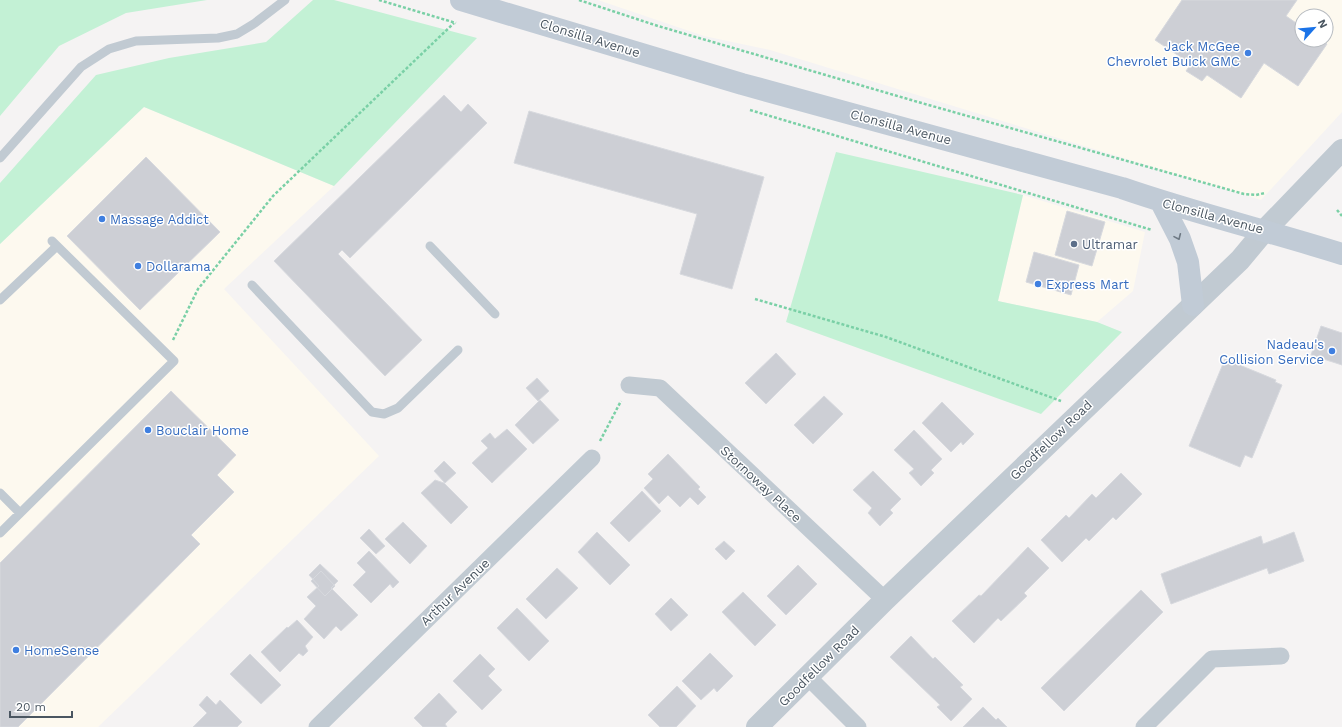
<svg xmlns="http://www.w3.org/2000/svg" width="1342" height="727" font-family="'Work Sans',sans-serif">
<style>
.commercial{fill:#fdf9ef;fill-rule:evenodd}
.green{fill:#c3f1d5}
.building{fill:#cdcfd5;stroke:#d7d9de}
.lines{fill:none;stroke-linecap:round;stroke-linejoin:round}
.path{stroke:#7ad0a6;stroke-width:2.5;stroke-dasharray:3 2;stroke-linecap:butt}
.service{stroke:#c1cad2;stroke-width:9}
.minor{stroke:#c1cad2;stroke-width:17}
.tertiary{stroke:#c1cad2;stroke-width:22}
.secondary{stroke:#c1cbd6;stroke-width:22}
.oneway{stroke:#6e7984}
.shop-dot{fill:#3f7fe0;stroke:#fff;stroke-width:1.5}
.service-dot{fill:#5c6f8a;stroke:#fff;stroke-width:1.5}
.labels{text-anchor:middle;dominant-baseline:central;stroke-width:3;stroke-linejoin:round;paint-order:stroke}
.street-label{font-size:13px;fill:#4a5661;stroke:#fff}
.shop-label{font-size:13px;fill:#366cbe;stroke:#fff;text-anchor:start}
.service-label{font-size:13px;fill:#4e5e75;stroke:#fff;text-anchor:start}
</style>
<rect width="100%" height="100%" fill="#f5f3f3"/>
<path class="commercial" d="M598 0H1342V112L1261 200 770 50 704 36ZM1302 16H1326V40H1302Z
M144 107 334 186 224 289 379 456 98 727H0V244Z
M1023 195 1145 232 1133 291 1097 322 998 301Z"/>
<path class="green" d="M0 0H207L126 13 59 46 0 116Z
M313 0H334L477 38 334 186 144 107 0 244V183L96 75 169 58 266 42Z
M836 152 1023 195 998 301 1097 322 1122 332 1041 414 786 322Z"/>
<path class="building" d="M1182 0H1297L1286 16 1302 27V40H1321L1327 44 1298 86 1264 63 1241 98 1207 75 1202 81 1186 71 1191 64 1155 40Z
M444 95 461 112 468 104 487 123 350 258 342 250 338 254 422 340 385 376 274 261Z
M529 111 764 177 732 289 680 274 697 214 514 163Z
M146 157 220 232 140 310 67 236Z
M1067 211 1105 222 1092 266 1055 255Z
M1034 252 1079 265 1071 295 1026 282Z
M1321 326 1342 333V365L1311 355Z
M776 353 796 374 766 404 745 383Z
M1225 359 1276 380 1275 382 1282 385 1252 458 1245 455 1240 467 1189 446Z
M537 378 549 391 538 401 526 388Z
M171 391 236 455 217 475 234 492 191 535 200 544 18 727H0V563Z
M824 396 843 414 813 444 794 425Z
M540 400 559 420 533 444 515 425Z
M942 402 974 434 963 445 961 442 951 452 922 423Z
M507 429 527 449 492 483 472 463 488 448 481 441 490 433 495 439Z
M914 430 942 459 931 470 934 473 921 486 909 473 914 469 894 450Z
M668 454 700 487 698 489 706 497 698 505 690 497 680 507 668 495 659 504 644 488 653 479 648 474Z
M444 461 456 473 445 483 434 471Z
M873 471 901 499 890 510 893 513 880 526 868 513 872 508 853 490Z
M1121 473 1142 494 1116 520 1113 517 1089 541 1086 538 1062 562 1041 540 1066 515 1069 518 1092 494 1096 498Z
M435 480 444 483 468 507 451 524 421 493Z
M642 491 661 511 629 542 610 523Z
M403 522 427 546 410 564 385 539Z
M369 529 385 546 376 554 360 538Z
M597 532 630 565 610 585 578 552Z
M1294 532 1304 561 1269 574 1267 568 1171 604 1161 574 1261 536 1263 544Z
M724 541 735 551 726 560 715 549Z
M1028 547 1049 568 1024 593 1027 596 1001 621 998 618 974 643 952 621 979 595 981 596Z
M369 551 399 582 393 588 390 584 371 603 353 585 366 572 357 563Z
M320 564 338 581 331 588 358 615 341 631 336 626 324 639 304 619 316 606 307 597 319 586 309 575Z
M798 565 817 584 786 615 767 596Z
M557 568 578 588 546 619 526 599Z
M321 571 335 586 325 596 311 581Z
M1141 590 1163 612 1064 711 1041 688Z
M743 592 776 625 755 646 722 612Z
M671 598 688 615 671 631 655 614Z
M517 608 549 641 529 661 497 628Z
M297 620 313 637 305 646 308 651 303 656 299 653 280 672 261 652 287 627 288 628Z
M911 636 933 659 935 657 963 685 960 687 972 699 951 721 937 707 940 705 890 657Z
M710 653 733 676 717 692 714 688 701 700 682 681Z
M250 654 281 685 261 704 230 674Z
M480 654 495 669 488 676 502 690 482 710 453 681Z
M677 686 696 706 676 727H660L648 715Z
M439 693 457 712 445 724 447 727H423L414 718Z
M207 696 216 705 220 700 242 722 237 727H193L207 713 199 705Z
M983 707 996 720 998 718 1007 727H963Z"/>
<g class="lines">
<path class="path" d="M379 0 456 23
M579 0 658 26 918 102 1244 194 1256 195 1265 193
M750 110 1152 230
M1337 210 1342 216
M755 299 886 337 1061 401
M173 340 198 289 273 196 454 23
M600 441 621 401"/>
<path class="service" d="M0 158 81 67 109 49 136 41 218 38 237 34 255 23 285 0
M430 246 495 314
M252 285 372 412 384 414 398 408 458 350
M0 300 57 246
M0 493 20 513
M0 533 174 361 52 241"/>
<path class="minor" d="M629 385 660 388 885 600
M808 677 858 727
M317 727 592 458
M1144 727 1212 659 1281 656"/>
<path class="tertiary" d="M757 727 885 600 1240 260 1265 230 1342 150"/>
<path class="secondary" d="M461 0 742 84 1122 188C1194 213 1269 231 1342 254
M1161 202 1180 239 1188 262 1193 305"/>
</g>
<defs><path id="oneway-chevron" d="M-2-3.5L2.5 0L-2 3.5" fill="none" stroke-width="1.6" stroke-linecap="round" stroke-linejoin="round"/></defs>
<use class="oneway" href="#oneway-chevron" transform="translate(1178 237) rotate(66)"/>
<g class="shop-dot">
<circle cx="1248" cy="53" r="4"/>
<circle cx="102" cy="219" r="4"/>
<circle cx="138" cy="266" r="4"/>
<circle cx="1038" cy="284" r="4"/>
<circle cx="1332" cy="351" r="4"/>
<circle cx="148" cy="430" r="4"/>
<circle cx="16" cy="650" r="4"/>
</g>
<circle class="service-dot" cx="1074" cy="244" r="4"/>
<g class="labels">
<g class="street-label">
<text transform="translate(590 38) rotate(17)">Clonsilla Avenue</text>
<text transform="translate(901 127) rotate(15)">Clonsilla Avenue</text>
<text transform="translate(1213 216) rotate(15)">Clonsilla Avenue</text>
<text transform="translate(1051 440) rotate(-44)">Goodfellow Road</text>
<text transform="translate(761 484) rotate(43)">Stornoway Place</text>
<text transform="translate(455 592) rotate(-44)">Arthur Avenue</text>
<text transform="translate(819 666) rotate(-45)">Goodfellow Road</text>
</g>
<g class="shop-label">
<text x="1240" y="46" text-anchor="end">Jack McGee<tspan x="1240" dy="15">Chevrolet Buick GMC</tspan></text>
<text x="110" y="219">Massage Addict</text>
<text x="146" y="266">Dollarama</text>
<text x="1046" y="284">Express Mart</text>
<text x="1324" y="344" text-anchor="end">Nadeau's<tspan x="1324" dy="15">Collision Service</tspan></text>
<text x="156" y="430">Bouclair Home</text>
<text x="24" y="650">HomeSense</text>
</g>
<g class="service-label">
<text x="1082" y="244">Ultramar</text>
</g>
</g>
<g transform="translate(1314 28) rotate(63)"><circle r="19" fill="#ffffff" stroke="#b7bbc0"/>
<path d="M0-3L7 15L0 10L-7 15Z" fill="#1a73e8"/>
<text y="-6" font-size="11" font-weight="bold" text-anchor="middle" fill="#4a5661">N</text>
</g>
<path d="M10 711v6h62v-6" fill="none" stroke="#4a5661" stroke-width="2"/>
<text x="16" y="711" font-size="12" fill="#4a5661" stroke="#ffffff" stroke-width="3" paint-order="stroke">20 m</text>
</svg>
